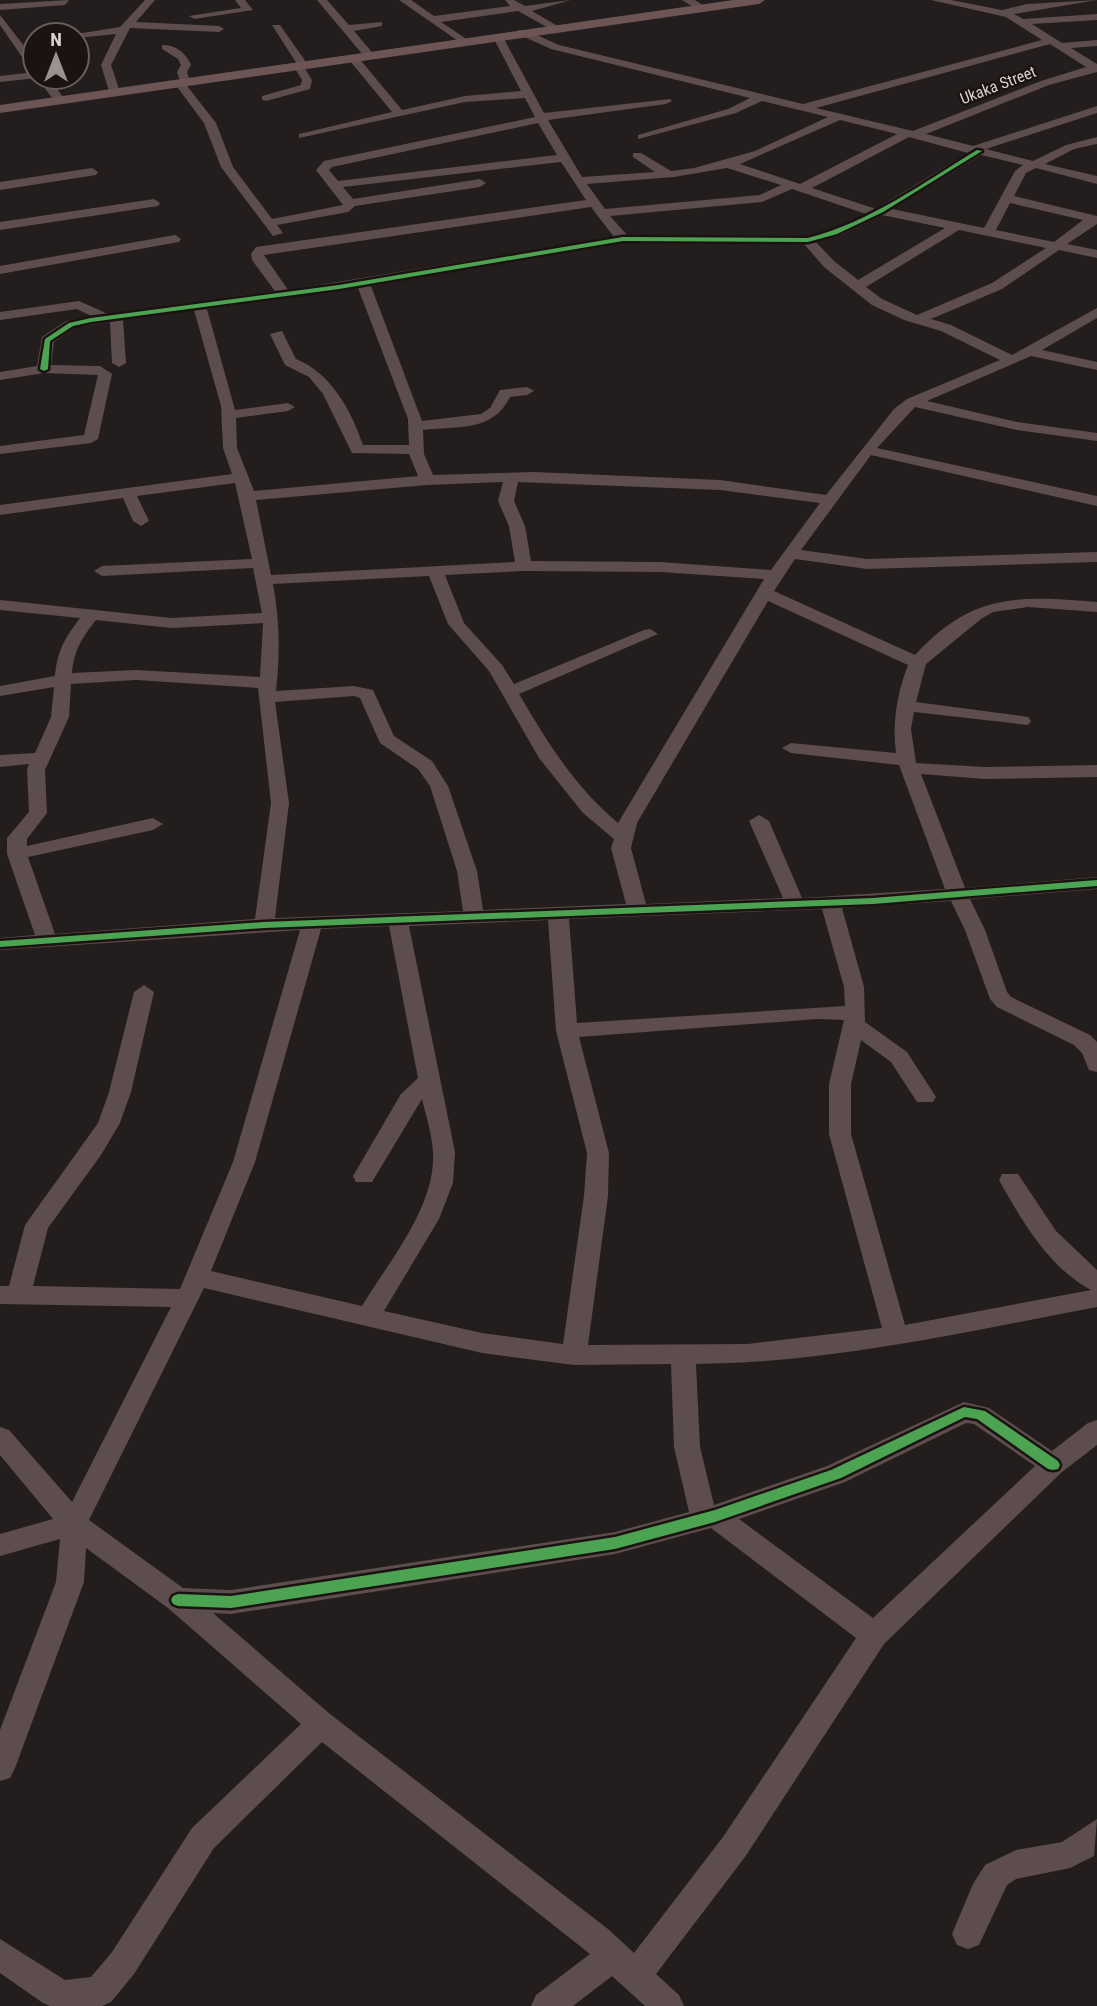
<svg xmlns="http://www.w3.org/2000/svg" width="1097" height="2006" font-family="'Roboto Condensed',sans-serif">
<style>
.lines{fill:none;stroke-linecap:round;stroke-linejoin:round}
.minor{fill:#5d4d4c;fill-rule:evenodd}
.major{fill:#6c5554;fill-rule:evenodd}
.cycleway-casing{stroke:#1b1312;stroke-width:5}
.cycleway{fill:#4ca352;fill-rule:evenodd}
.labels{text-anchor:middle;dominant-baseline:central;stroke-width:5;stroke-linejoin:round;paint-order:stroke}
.far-street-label{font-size:16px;fill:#d7d1d0;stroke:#1b1312}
</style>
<rect width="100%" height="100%" fill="#231e1d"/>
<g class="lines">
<path class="minor" d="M69 0 65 5 0 10V4Z
M145 0H155L136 22 219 26 224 29 219 32 130 28 111 65 119 89 109 91 101 65 116 34 77 38V35H70L120 27Z
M235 0H245L253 10 194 19 189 16 241 8Z
M317 0H327L349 25 382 22V26L354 31 371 51V55H363Z
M399 0H411L434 16 510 6 505 0H514L525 6 571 0 532 11 556 25V29L552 30 518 11 441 22 465 38V42L461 43Z
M682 0H695L704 6 695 8Z
M931 0H951L1002 10 1027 4 1097 0 1014 14 1023 19 1097 14V20L1032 24 1062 43 1097 40V46L1071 48 1097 64V72L1049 85 926 134 973 146 1097 106V113L986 149 1033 161 1066 145 1097 137V144L1074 149 1045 164 1097 176V184L1036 168 1026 173 1014 196 1097 216V224L1067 244 1097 250V258L1059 250 1002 289 931 319 951 325 1012 355 1097 308V318L1042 350 1097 362V370L1031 356 927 401 1017 422 1097 433V441L1017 430 915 407 877 448 1097 496V506L871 455 801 550 867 559 1097 552V562L867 569 795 559 774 591 915 655C973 592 1018 596 1097 602V612L1028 607 993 612 981 619 926 664 916 702 1022 716 1028 717 1031 721 1028 725 914 712 911 729 916 763 985 767 1097 765V777L985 779 921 774 965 888 1097 877V889L970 899 985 930 1007 992 1011 997 1090 1035 1097 1042V1072L1089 1070 1082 1053 1074 1045 997 1007 990 999 965 930 951 901 842 908 864 987 865 1022 907 1052 936 1097 933 1102H917L891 1062 861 1040 851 1084V1134L905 1325 1091 1290C1048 1267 1022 1221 999 1180L1002 1174H1018L1056 1231 1097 1270V1307C965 1332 831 1363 696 1364L700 1447 714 1505 827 1466 964 1402 989 1408 1052 1451 1088 1423 1097 1420V1445L1062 1472 884 1644 745 1857 656 1974 679 1995 684 2006H645L612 1976 573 2006H531L536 1995 590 1954 322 1742 214 1848 134 1974 111 2002 102 2006H50L43 2003 0 1973V1939L65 1980 91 1977 112 1952 192 1828 301 1724 168 1608 86 1548 84 1582 15 1768 10 1778 0 1781V1730L56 1582 60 1539 0 1556V1534L53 1519 0 1455V1427L9 1430 72 1502 171 1307 0 1304V1286H9L25 1225 98 1123 109 1092 134 992 144 985 154 992 131 1092 120 1123 101 1155 48 1228 33 1286 180 1289 233 1162 300 930 0 950V938L35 935 7 854V838L29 812 27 770 29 764 0 767V755L35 753 51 717 54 687 0 696V686L55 676C57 651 65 638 80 618L0 610V600L171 618 262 613 253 568 102 576 94 571 102 566 252 559 235 483 137 496 149 521 141 526 133 521 123 498 0 515V505L232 474 223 448 221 406 194 310 123 320 126 363 119 367 112 363 110 322 75 327 54 342 51 365 100 366 112 374 98 439 91 443 0 454V446L84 435 98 375 44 373 0 380V372L37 366 42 337 66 321 91 316 77 309 0 320V312L79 301 108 314 275 291 252 260 251 254 256 247 586 200 561 162 343 187 353 199 480 179 486 183 480 187 355 206 348 212 277 225 283 233 273 236 221 167 204 123 175 84 180 81 177 72 181 65 178 59 162 49V45C175 44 187 54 191 65L187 72 189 79 184 82 216 123 233 167 272 219 343 205 316 170 324 161 535 117 525 98 465 102 299 138V134L392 112 350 61V57H358L402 110 465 96 521 91 494 39 499 36 504 39 544 113 670 99 672 101 666 104 548 120 582 177 655 172 633 157V153H641L671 171 694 168 755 151 828 117 762 101 736 113 638 139V135L728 109 750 98 551 49 518 34V30H526L559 45 803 104 1042 40 1006 17ZM1050 44 1086 67 1041 81 913 131 816 108ZM840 120 897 134 800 184 740 164ZM538 123 557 155 338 181 329 170 332 167ZM909 137 968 153 876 209 812 188ZM981 155 1023 165 1015 171 984 228 892 209ZM727 168 781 185 760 195 605 209 587 184 674 177ZM792 189 866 214 831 230 808 236 627 235 610 216 762 202ZM1010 203 1083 220 1054 242 996 230ZM591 207 614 237 288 290 264 255ZM882 215 945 228 858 280 834 261 816 242 839 236ZM959 230 1046 248 992 283 917 315 882 299 866 287ZM623 243 804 244 824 267 872 305 904 320 941 331 1000 360 907 399 894 409 826 495 720 480 534 472 433 475 424 454 423 430C458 426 493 432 510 397L527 395 534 391 527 387 500 390 490 408 481 414 422 421 371 286ZM358 288 408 419 409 445H363C351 410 331 373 296 359L282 331 270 334 285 365 309 377 323 394 352 453 409 454 418 476 254 491 237 448 236 418 288 411 295 407 288 403 235 410 207 309ZM503 482 498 501 509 526 515 562 271 575 256 500 427 485ZM518 482 720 490 820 503 771 570 660 562 531 561 525 526 514 501ZM524 571 660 572 764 579 618 823C575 787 547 742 519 694L658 634 650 629 644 630 514 684 502 665 464 623 445 575ZM429 576 448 624 489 671 539 758 583 813 614 839 611 848 626 904 483 910 477 871 448 786 432 761 394 736 373 690 354 686 276 691C280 654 280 621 273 584ZM768 601 908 665C897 694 892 723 896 753L791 743 782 748 791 753 899 765 945 889 802 898 769 821 759 815 749 821 783 898 646 904 631 848 637 823ZM96 620 171 628 263 623 260 677 136 670 72 673C74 650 82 638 96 620ZM136 680 258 688 271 803 255 919 55 934 28 857 153 830 163 824 153 818 27 846V839L47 813 45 770 69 717 71 684ZM354 696 360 698 380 743 418 769 430 786 457 871 463 911 275 918 289 803 275 702ZM822 909 844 987 845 1006 577 1023 569 919ZM548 920 556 1031 587 1153 584 1196 563 1344 482 1333 384 1311 439 1219 453 1183 455 1152 409 926ZM389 926 418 1078 401 1094 353 1176 356 1182H372L422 1099C426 1116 432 1134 433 1152 436 1207 389 1261 362 1306L211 1271 255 1162 321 929ZM818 1019 844 1020 829 1084V1134L882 1328 748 1344 588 1345 608 1196 609 1153 579 1037ZM204 1288 482 1353 574 1365 671 1364 674 1447 689 1512 615 1532 231 1590 183 1588 89 1520ZM966 1423 974 1424 1035 1466 873 1618 739 1519 845 1482ZM711 1528 856 1638 723 1837 634 1953 608 1929 330 1714 213 1613 231 1614 615 1554Z
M0 15 35 60V71L31 70 0 25Z
M272 25H280L306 62 303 65 312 80 310 89 266 101 262 100V96L301 85 302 80 294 67 297 64Z
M35 72V77H48L66 101 64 103H56L37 78 0 82V76Z
M92 168 98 172 96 175 0 190V182Z
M154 199 160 203 158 206 0 230V222Z
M175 235 181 239 179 242 0 274V266Z
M1097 1819 1094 1856 1070 1868 1016 1879 1007 1885 979 1945 968 1949 957 1945 952 1934 973 1884 985 1865 1016 1850 1062 1842Z"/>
<path class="major" d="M733 0H765L759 4 0 113V105Z"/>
<g class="cycleway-casing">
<path id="cycleway" d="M977 150 982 151 883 212 837 234 808 242 623 241 339 289 91 322 73 326 50 341 48 369 44 371 40 369 45 339 69 323 91 318 339 285 623 237 808 238C870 222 923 183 977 150Z
M1097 880V886L873 904 264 928 0 947V941L264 922 873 898Z
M964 1407 985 1411 1058 1461 1060 1465 1058 1469 1053 1470 1048 1469 977 1419 965 1417 841 1478 715 1522 615 1549 231 1608 178 1606 173 1604 171 1600 173 1596 178 1594 231 1596 615 1537 715 1510 831 1470Z"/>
</g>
<use href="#cycleway" class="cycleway"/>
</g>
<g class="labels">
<g class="far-street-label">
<text transform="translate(998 85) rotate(-21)">Ukaka Street</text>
</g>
</g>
<g transform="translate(56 56)"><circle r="33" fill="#1b1312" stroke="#665f5e" stroke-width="2"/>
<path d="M0-5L12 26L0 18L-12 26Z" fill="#989291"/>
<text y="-10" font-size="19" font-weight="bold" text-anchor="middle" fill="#d7d1d0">N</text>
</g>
</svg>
